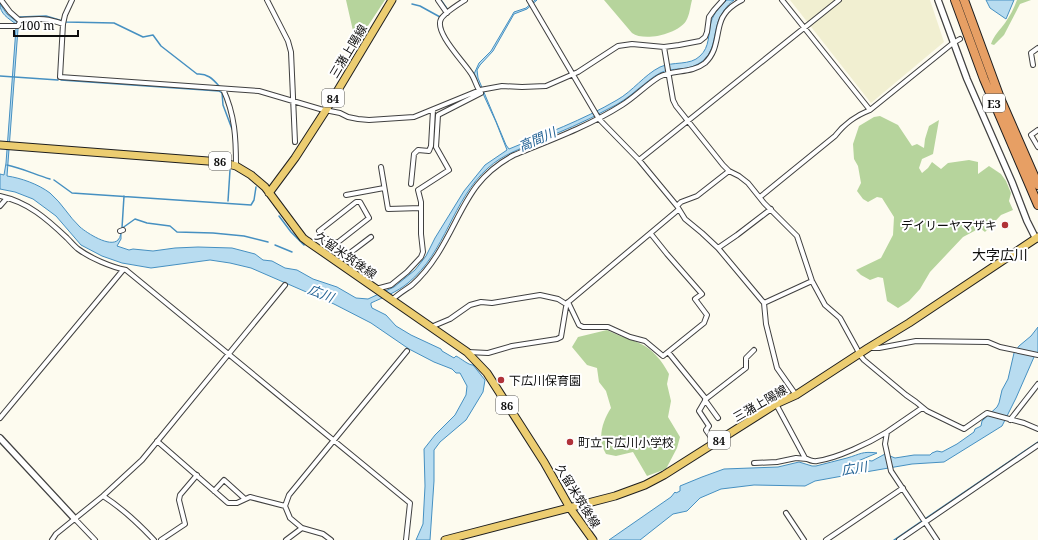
<svg xmlns="http://www.w3.org/2000/svg" width="1038" height="540" font-family="'Noto Serif','Noto Sans JP',serif">
<style>
.farmland{fill:#f1efd1}
.forest{fill:#b6d49c}
.water{fill:#b8dcf0;stroke:#4690c1}
.lines{fill:none;stroke-linecap:round;stroke-linejoin:round}
.stream{stroke:#4690c1;stroke-width:1.5}
.minor-casing{stroke:#404040;stroke-width:6}
.tertiary-casing{stroke:#404040;stroke-width:8}
.primary-casing{stroke:#1e1e1e;stroke-width:9}
.motorway-casing{stroke:#1e1e1e;stroke-width:10}
.minor{stroke:#fff;stroke-width:4}
.tertiary{stroke:#fff;stroke-width:5.5}
.primary{stroke:#eccd71;stroke-width:7}
.motorway{stroke:#e79f64;stroke-width:8}
.poi-dot{fill:#b03239;stroke:#fff;stroke-width:1.5}
.labels{text-anchor:middle;dominant-baseline:central;stroke-width:4;stroke-linejoin:round;paint-order:stroke}
.shield{fill:#fff;stroke:#565656;stroke-width:1}
.shield-label{font-size:11px;font-weight:bold;fill:#0d0d0d}
.street-label{font-size:12px;fill:#0d0d0d;stroke:#fff}
.poi-label{font-size:12px;fill:#0d0d0d;stroke:#fff;text-anchor:start}
.water-label{font-size:13px;font-style:italic;fill:#226294;stroke:#fff}
.quarter-label{font-size:14px;fill:#0d0d0d;stroke:#fff}
</style>
<rect width="100%" height="100%" fill="#fdfbef"/>
<path class="farmland" d="M790 0H930L944 42 871 103Z"/>
<path class="forest" d="M346 0H385L356 44Z
M604 0H692C690 7 690 14 686 21 678 34 644 42 632 33Z
M1017 0H1031L1020 4 1004 35 994 45 991 44C994 35 1000 30 1005 23 1010 16 1014 8 1017 0Z
M880 116 898 125 912 146 917 144 924 148 925 139 929 126 939 120 933 154 922 159 919 168 922 173 928 168 932 162 941 169 948 163 969 160 978 162V174L989 166 1001 174 1006 181 1011 193 1009 201 1013 210 1001 215 985 232 980 228 963 237 930 272 920 289 909 301 898 308 887 301 883 278 878 277 870 280 861 275 856 270 881 258 893 235 894 217 882 198 877 197 868 202 863 199 857 191 861 183 858 166 854 159 853 144 859 126 874 117Z
M607 330C618 336 628 338 639 343 653 349 662 361 669 374L667 384 671 401 668 417 680 437 677 448 666 469 647 476 633 452 616 456 606 454C597 439 602 422 611 408L606 391 599 382 597 368 587 365 572 347 578 337Z"/>
<path class="water" d="M535 0H537L527 9 514 14 493 51 480 65 477 70 478 78 506 145 509 149C545 134 583 120 617 100 633 91 644 75 660 67 673 61 690 66 700 56 710 47 708 34 711 22 714 13 720 6 727 0H734C727 5 721 14 718 22 713 37 715 55 698 64 687 71 672 67 660 73 652 77 645 84 638 89 629 97 619 104 608 109 585 122 560 132 536 142 520 149 502 155 488 168 452 200 446 252 408 283 397 292 384 297 371 303V305L372 308 386 315 396 326 411 335 441 349 442 351 454 358 456 356C462 359 468 365 473 365L485 380 483 392 466 420 440 442 434 450V481L430 540H416L423 524 425 486 424 449 435 435 455 415 466 395 467 386 460 373H456L452 369 434 362 409 349 371 323 334 304 251 268 230 263 210 260 151 268 122 263 102 256 81 245 56 216 33 199 15 192 0 189V174L4 175 6 163 16 28V24C8 18 0 14 0 4L7 14 17 22 18 29 7 176C21 178 38 184 50 193 62 203 69 217 80 227 87 233 110 248 118 240 121 237 121 232 121 229V239L117 246 129 250 133 249 153 251 175 248 198 247 232 248 255 254 263 260 272 261 285 268 297 270 313 279 337 287 356 298 368 299 394 287 415 270 426 256 435 238 464 191 485 165 507 150 496 122 474 74 479 63 491 51 514 12 526 8Z
M986 0H1014L1006 19 990 8Z
M1038 327V352L1034 357 1016 398 1002 426 944 462 912 464 848 475 815 481 805 486 754 485 721 489 700 498 687 511 673 514 640 540H609L671 497 675 492 676 493 680 491V486L702 477 724 469 778 467 799 462 812 466H816C826 463 837 461 847 458 861 454 862 451 877 453L858 461C860 463 864 463 867 461L865 460 872 461 885 454 895 458 914 455H930L932 453 937 451 942 452 957 444 974 432 975 429 981 426 982 421 997 407 999 403 1002 390 1008 379 1014 353 1019 346 1031 336Z"/>
<g class="lines">
<path class="stream" d="M441 0 448 10
M412 4 420 6 440 17
M20 17 46 16 66 22 114 23 143 37 153 35 161 46 197 74C207 73 213 79 219 86
M0 76 58 80
M61 80 219 91 222 93 223 105 232 129
M7 165C22 168 36 175 50 179
M54 180 72 193 251 205 254 200 256 187
M228 201 230 170
M279 216 291 232 304 245
M122 228 124 196
M121 229 135 219 147 223 170 226 177 232 213 233 244 236 268 242
M275 245 292 252
M894 540 1038 442"/>
<g class="minor-casing">
<path id="minor" d="M1 0 10 12 19 20C37 19 45 17 63 24
M72 0 65 15 63 24 60 77 259 91 320 109 340 113 348 117 358 119 369 120 414 117 480 90 502 86 522 87 546 86 578 72 618 46 632 44 664 47 679 45 700 41 705 37 707 32 709 17 714 10 723 0
M267 0 288 41 291 52 295 142
M438 0 447 13
M529 0 599 119 639 160 677 206 685 219 702 233 718 248 764 303 766 324 777 368 796 395
M782 0 870 110
M0 26H18L21 20
M664 47 673 100 676 106 723 165 729 171 739 176 748 183 764 203 797 236 812 281 825 305 840 318 857 349 859 354 864 360 906 395 916 402 927 411 964 429 987 413 1024 423 1038 429
M1033 65 1031 53 1038 48
M223 89C235 115 236 138 236 166
M1038 130 1031 135 1038 147
M639 160 839 0
M381 167 388 209 421 208
M411 184 414 154 418 150 429 151 431 146 433 110
M346 195 384 188
M0 196C28 202 47 219 67 238 71 242 74 246 78 249 90 258 111 267 126 270L410 503 406 540
M760 197 835 136C845 123 855 116 870 110L953 43 960 39
M0 206 7 198
M677 206 681 202 697 196 729 171
M120 231 123 230
M337 243 369 218 360 202H356L319 231 325 238 337 243 347 256
M718 248 737 235 771 209
M338 262 371 237
M376 289 391 285 407 272 421 257 423 252 421 234V202L418 190 449 170 436 147 438 115 481 93C476 87 475 78 470 72 463 61 434 32 441 19 444 13 459 4 465 0
M392 300C398 294 405 290 412 285 421 277 430 266 437 255 463 214 468 179 514 155 551 140 589 126 622 105 635 97 646 85 659 77 673 69 691 74 705 63 717 52 716 38 720 24 723 12 732 5 742 0
M568 302 579 325 583 327H608L630 337 645 341 663 356 704 323 707 315 695 299 702 294 667 254 651 234
M764 303 812 281
M431 327 450 319 470 305 481 302 492 303 540 295 558 299 566 304 678 210
M871 348H879L916 341 988 342 1000 347 1038 355
M468 352 488 353 512 346 557 339 561 337 566 307
M668 352 706 399
M705 400 718 418
M776 404 805 458C809 460 813 462 817 461 838 458 869 443 887 432
M922 408 887 432 885 444 891 471 937 540
M0 418 123 270
M1010 420 1038 384
M157 441 228 503H237L250 497 285 506
M715 443 706 430 709 426 699 411 706 399 746 368V358L754 350
M754 463 777 462 796 458 807 459
M214 491 224 480 245 499
M103 496C122 508 139 524 154 540
M786 513 804 540
M75 519 95 540
M52 540 56 534 103 496 142 460 285 285
M161 540 185 524 179 500 180 495 197 475
M286 540 302 528
M331 540 323 534 302 528 290 518 285 506 289 495 407 351
M826 540 903 488
M899 540 1038 445"/>
</g>
<g class="tertiary-casing">
<path id="tertiary" d="M938 0 967 79 1012 182 1027 221 1036 239
M0 438 75 519"/>
</g>
<g class="primary-casing">
<path id="primary" d="M0 145 221 162 236 166 251 175 265 187 303 238 307 241 467 352 487 373 544 462 570 508 593 540
M269 193 295 158 326 110 392 0
M445 540 615 496 645 485 664 475 776 404 796 395 868 348 909 323 1038 237"/>
</g>
<g class="motorway-casing">
<path id="motorway" d="M955 0 984 79 1038 205
M964 0 1000 98 1038 185"/>
</g>
<use href="#minor" class="minor"/>
<use href="#tertiary" class="tertiary"/>
<use href="#primary" class="primary"/>
<use href="#motorway" class="motorway"/>
</g>
<g class="poi-dot">
<circle cx="1005" cy="225" r="4"/>
<circle cx="501" cy="380" r="4"/>
<circle cx="570" cy="442" r="4"/>
</g>
<g class="labels">
<g class="shield">
<rect x="322" y="89" width="22" height="18" rx="3"/>
<rect x="983" y="94" width="22" height="18" rx="3"/>
<rect x="209" y="152" width="22" height="18" rx="3"/>
<rect x="496" y="396" width="22" height="18" rx="3"/>
<rect x="708" y="431" width="22" height="18" rx="3"/>
</g>
<g class="shield-label">
<text x="333" y="98">84</text>
<text x="994" y="103">E3</text>
<text x="220" y="161">86</text>
<text x="507" y="405">86</text>
<text x="719" y="440">84</text>
</g>
<g class="street-label">
<text transform="translate(348 51) rotate(-59)">三潴上陽線</text>
<text transform="translate(346 255) rotate(35)">久留米筑後線</text>
<text transform="translate(760 403) rotate(-30)">三潴上陽線</text>
<text transform="translate(578 496) rotate(58)">久留米筑後線</text>
</g>
<g class="poi-label">
<text x="997" y="225" text-anchor="end">デイリーヤマザキ</text>
<text x="509" y="380">下広川保育園</text>
<text x="578" y="442">町立下広川小学校</text>
</g>
<g class="water-label">
<text transform="translate(537 139) rotate(-24)">高間川</text>
<text transform="translate(321 293) rotate(21)">広川</text>
<text transform="translate(854 468) rotate(-9)">広川</text>
</g>
<g class="quarter-label">
<text x="1000" y="254">大字広川</text>
</g>
</g>
<path d="M14 30v6h64v-6" fill="none" stroke="#0d0d0d" stroke-width="2"/>
<text x="20" y="30" font-size="12" fill="#0d0d0d" stroke="#ffffff" stroke-width="3" paint-order="stroke">100 m</text>
</svg>
